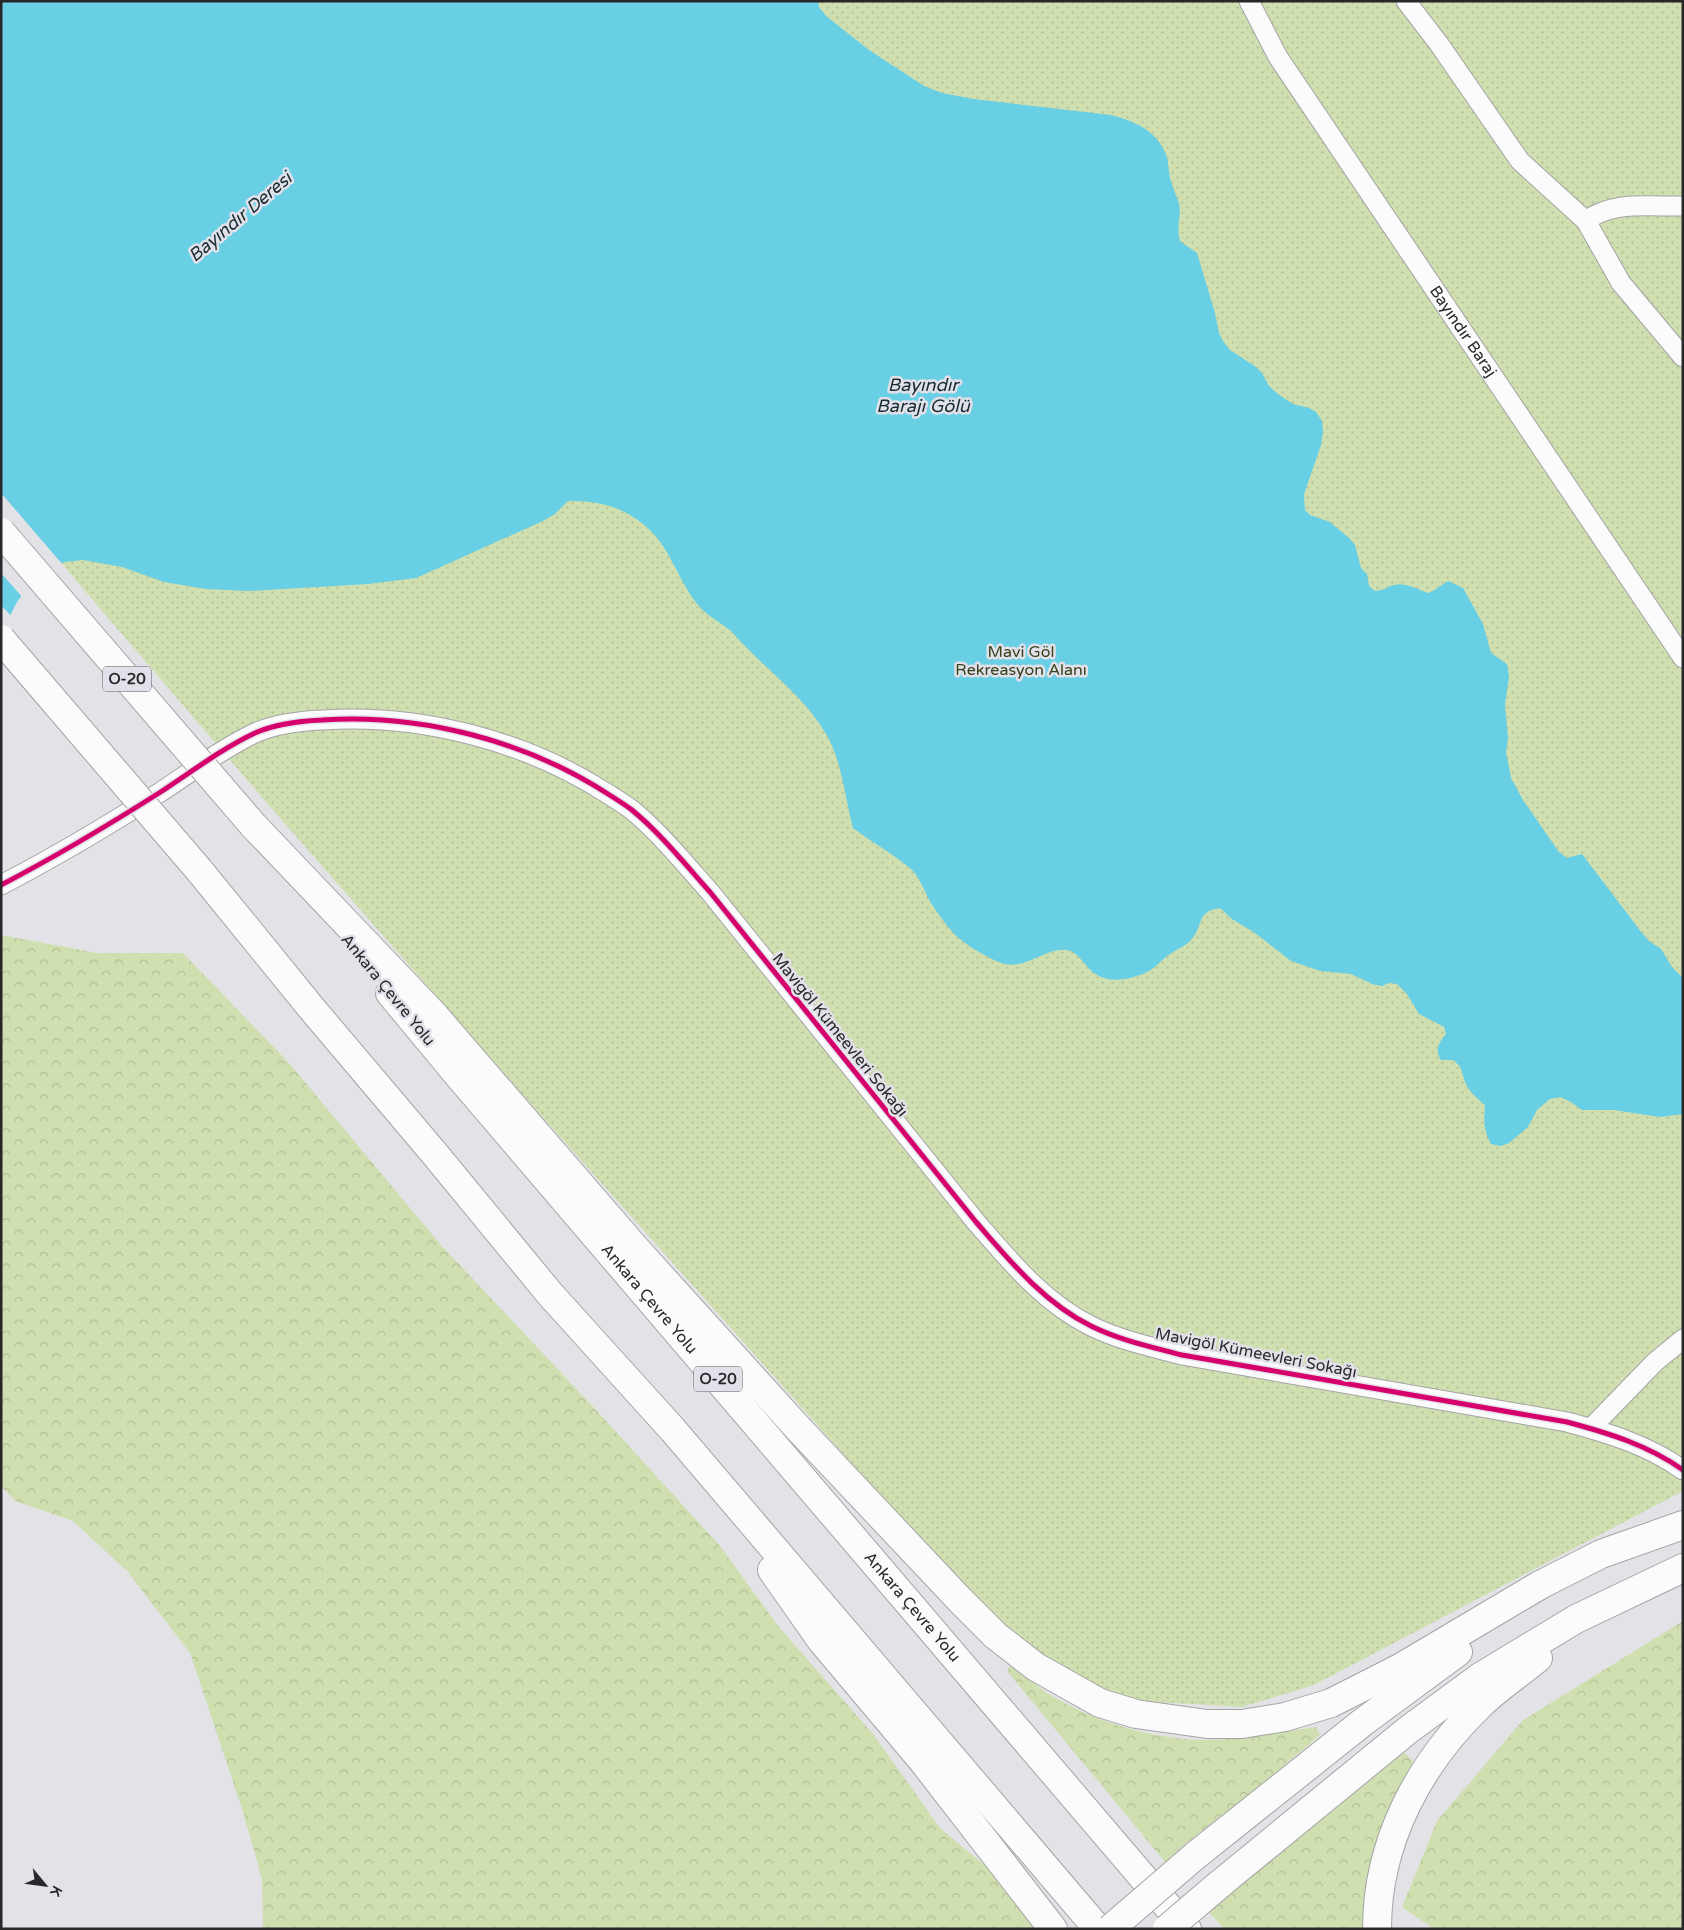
<svg xmlns="http://www.w3.org/2000/svg" width="1684" height="1930" font-family="'Varela Round',sans-serif">
<style>
.forest{fill:url(#forest-crowns)}
.park{fill:url(#park-dots)}
.water{fill:#69cfe5}
.pier{fill:#e3e3e7}
.lines{fill:none;stroke-linecap:round;stroke-linejoin:round}
.minor-casing{stroke:#a4a4a7;stroke-width:21}
.highway-casing{stroke:#a4a4a7;stroke-width:30}
.minor{stroke:#fbfbfb;stroke-width:19}
.highway{stroke:#fbfbfb;stroke-width:28}
.highway-bridge-casing{stroke:#a4a4a7;stroke-width:30;stroke-linecap:butt}
.highway-bridge{stroke:#fbfbfb;stroke-width:28}
.cycleway-casing{stroke:#e2e1e9;stroke-width:8}
.cycleway{stroke:#d6006c;stroke-width:5}
.labels{text-anchor:middle;dominant-baseline:central;stroke-width:5;stroke-linejoin:round;paint-order:stroke}
.shield{fill:#e2e1e9;stroke:#605f63;stroke-width:1}
.shield-label{font-size:15px;font-weight:bold;fill:#28272a}
.street-label{font-size:16px;fill:#28272a;stroke:#e2e1e9}
.park-label{font-size:16px;fill:#36421b;stroke:#e2e1e9}
.water-label{font-size:18px;font-style:italic;fill:#162d33;stroke:#e2e1e9}
</style>
<defs>
<pattern id="forest-crowns" width="20" height="18" patternUnits="userSpaceOnUse" patternTransform="scale(1.25)"><rect width="20" height="18" fill="#cfdfaf"/><path d="M2 6a3 3 0 1 1 6 0M12 15a3 3 0 1 1 6 0" fill="none" stroke="#b2bf97"/></pattern>
<pattern id="park-dots" width="8" height="8" patternUnits="userSpaceOnUse" patternTransform="scale(1.25)"><rect width="8" height="8" fill="#cfdfaf"/><path d="M2 2h.1M6 6h.1" fill="none" stroke="#b2bf97" stroke-width="1.8" stroke-linecap="round"/></pattern>
</defs>
<rect width="100%" height="100%" fill="#e3e3e7"/>
<path class="forest" d="M1 935 97 953H183L289 1063 440 1244 597 1411 720 1546 779 1627 873 1734 940 1828 1020 1895 1046 1929H823L819 1927 811 1929H263L262 1879 243 1812 190 1653 128 1572 73 1521 15 1501 1 1486Z
M1683 1621V1929H1434L1402 1907 1437 1821 1523 1720Z
M1011 1665C1023 1674 1035 1685 1047 1693 1095 1722 1150 1739 1206 1740 1243 1740 1280 1732 1316 1727L1320 1735 1259 1787 1186 1843 1165 1862 1007 1671Z
M1402 1750 1417 1766C1403 1786 1389 1806 1380 1830 1369 1861 1366 1896 1362 1929H1224L1209 1912Z"/>
<path class="park" d="M1 1H1683V1491L1314 1685 1242 1707 1139 1701 1093 1687 1052 1662 1009 1629 968 1594 522 1094 272 809 1 493Z"/>
<path class="water" d="M1 1H818L819 7 826 16 869 50 924 86 942 93 974 99 1111 115C1134 121 1156 130 1166 154 1169 163 1168 172 1171 181 1173 190 1180 201 1180 211 1179 222 1177 230 1180 241L1197 253 1215 313 1219 333 1223 341 1230 350 1256 367 1262 373 1269 386 1278 394 1293 404 1309 408 1316 412 1322 421 1323 432 1321 445 1304 494 1305 510 1310 515 1330 522 1350 539 1355 545 1361 568 1367 574 1369 586 1375 591C1382 591 1387 587 1394 585 1405 582 1417 589 1428 593 1436 590 1441 585 1448 581L1463 588 1483 624 1491 653 1507 664 1509 677 1505 705 1508 738 1506 752 1511 778 1523 800 1559 852 1567 858 1582 854 1642 933 1649 941 1661 949 1672 967 1683 978V1114L1660 1117 1614 1110H1582L1571 1102 1560 1097 1550 1099 1537 1110 1528 1127 1509 1143 1501 1146 1491 1144C1483 1130 1484 1121 1485 1105 1478 1099 1470 1093 1466 1084 1461 1073 1464 1068 1453 1060H1441C1434 1051 1439 1042 1446 1034L1444 1027 1419 1014 1407 994 1397 984 1389 983 1382 986 1372 984 1351 974 1320 971 1291 961 1255 933 1232 919 1220 908C1196 912 1204 924 1192 939 1185 947 1175 950 1167 956 1159 963 1153 970 1143 974 1121 982 1100 984 1085 964 1080 958 1075 951 1067 950 1047 947 1026 969 1005 964 993 961 969 947 959 938 952 933 938 914 933 906 925 895 922 880 912 870 894 854 873 843 853 828 845 798 842 761 826 734 807 701 779 680 752 653 744 646 738 638 731 631 720 622 707 616 698 605 677 579 670 545 643 524 621 506 596 500 568 501L555 514 543 521 416 578 368 584 249 591 206 589 164 582 122 567 83 560 65 562 51 566 27 588 17 602 1 633Z"/>
<path class="pier" d="M1 493 63 565 52 568 39 577 23 598 1 573Z
M1 605 12 617 1 635Z"/>
<g class="lines">
<g class="minor-casing">
<g id="minor">
<path id="s1" d="M1249 1 1278 57 1683 658"/>
<path d="M1406 1 1439 44 1520 161 1586 221 1621 283 1683 357"/>
<path d="M1586 221C1612 200 1651 207 1683 206"/>
<path d="M1 885C55 857 107 826 159 793 190 773 221 749 255 733 275 724 300 721 322 720 420 713 526 741 608 794 616 799 624 804 632 810 661 834 685 864 710 892L976 1222C1010 1261 1044 1303 1091 1326 1119 1340 1152 1347 1182 1355L1567 1422C1608 1433 1648 1445 1683 1470"/>
<path d="M1591 1428 1655 1362 1683 1339"/>
</g>
</g>
<g class="highway-casing">
<g id="highway">
<path d="M253 825 434 1015 635 1248 796 1426 960 1600 996 1636 1036 1667 1100 1703 1136 1714 1207 1724H1242L1285 1717 1331 1703 1400 1668 1540 1585 1601 1554 1683 1525"/>
<path d="M199 870 313 1010 434 1153 550 1294 673 1430 1098 1929"/>
<path id="s2" d="M390 993 458 1075 1187 1929"/>
<path d="M772 1570 821 1640 922 1760 1053 1929"/>
<path d="M1196 1855 1363 1722 1458 1652"/>
<path d="M1221 1883 1408 1730 1480 1677 1576 1619 1683 1568"/>
<path d="M1377 1929C1377 1842 1419 1763 1482 1703 1499 1687 1520 1673 1538 1658"/>
</g>
</g>
<use href="#minor" class="minor"/>
<use href="#highway" class="highway"/>
<g class="highway-bridge-casing">
<path id="highway-bridge" d="M1 532 253 825
M1 639 199 870
M1110 1929 1196 1855
M1167 1929 1221 1883"/>
</g>
<use href="#highway-bridge" class="highway-bridge"/>
<g class="cycleway-casing">
<path id="cycleway" d="M1 885C55 857 107 826 159 793 190 773 221 749 255 733 275 724 300 721 322 720 420 713 526 741 608 794 616 799 624 804 632 810 661 834 685 864 710 892L976 1222C1010 1261 1044 1303 1091 1326 1119 1340 1152 1347 1182 1355L1567 1422C1608 1433 1648 1445 1683 1470"/>
</g>
<use href="#cycleway" class="cycleway"/>
</g>
<g class="labels">
<g class="shield">
<rect x="103" y="666.5" width="48" height="25" rx="4"/>
<rect x="694" y="1366.5" width="48" height="25" rx="4"/>
</g>
<g class="shield-label">
<text x="127" y="679">O-20</text>
<text x="718" y="1379">O-20</text>
</g>
<g class="street-label">
<text stroke="none"><textPath href="#s1" startOffset="394">Bayındır Baraj</textPath></text>
<text transform="translate(388 990) rotate(51)">Ankara Çevre Yolu</text>
<text transform="translate(840 1035) rotate(51)">Mavigöl Kümeevleri Sokağı</text>
<text stroke="none"><textPath href="#s2" startOffset="401">Ankara Çevre Yolu</textPath></text>
<text transform="translate(1256 1353) rotate(11)">Mavigöl Kümeevleri Sokağı</text>
<text stroke="none"><textPath href="#s2" startOffset="806">Ankara Çevre Yolu</textPath></text>
</g>
<g class="park-label">
<text x="1021" y="652">Mavi Göl<tspan x="1021" dy="18">Rekreasyon Alanı</tspan></text>
</g>
<g class="water-label">
<text transform="translate(240 217) rotate(-40)">Bayındır Deresi</text>
<text x="923" y="385">Bayındır<tspan x="923" dy="21">Barajı Gölü</tspan></text>
</g>
</g>
<rect width="1684" height="1930" fill="none" stroke="#28272a" stroke-width="5"/>
<g transform="translate(45 1885) rotate(119)" stroke="#e2e1e9" stroke-width="4" paint-order="stroke">
<path d="M0-4L9 19L0 12L-9 19Z" fill="#28272a"/>
<text y="-8" font-size="14" font-weight="bold" text-anchor="middle" fill="#28272a">K</text>
</g>
</svg>
